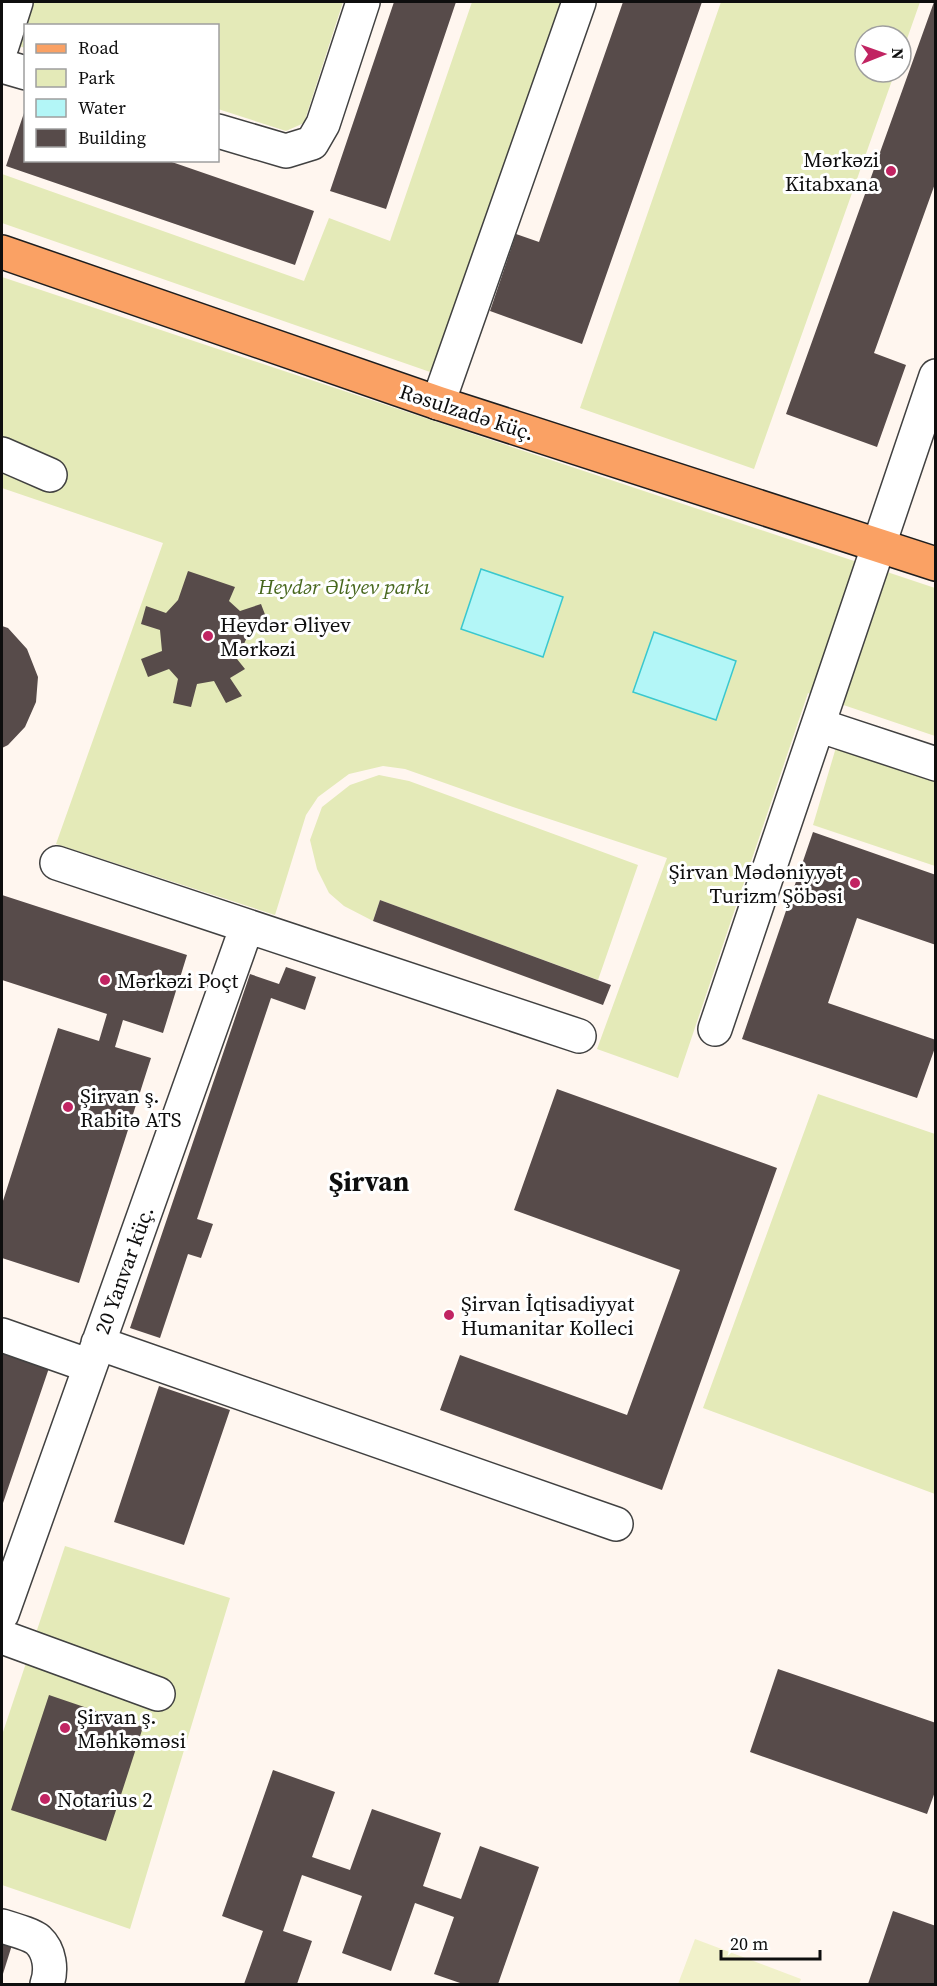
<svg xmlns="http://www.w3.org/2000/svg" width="937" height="1986" font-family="'Source Serif 4',serif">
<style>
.green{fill:#e4eab8}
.pitch{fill:#f1f1ca}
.water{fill:#b3f6f7;stroke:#39c8cf;stroke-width:1.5}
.building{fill:#574b4a}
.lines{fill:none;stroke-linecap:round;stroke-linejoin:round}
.minor-casing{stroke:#414141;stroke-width:36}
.major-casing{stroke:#1f1f1f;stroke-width:36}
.minor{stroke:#fff;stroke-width:33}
.major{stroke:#faa164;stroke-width:33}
.poi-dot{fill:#c12462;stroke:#fff;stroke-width:2}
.labels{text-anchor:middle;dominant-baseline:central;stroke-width:6;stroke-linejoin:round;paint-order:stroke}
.poi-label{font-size:21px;fill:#0e0e0e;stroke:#fff;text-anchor:start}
.street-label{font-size:21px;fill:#0e0e0e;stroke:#fff}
.park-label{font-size:21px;font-style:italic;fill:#47671d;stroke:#fff}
.district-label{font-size:27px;font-weight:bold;fill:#0e0e0e;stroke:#fff}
</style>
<rect width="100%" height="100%" fill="#fff6ef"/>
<path class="green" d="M2 2H343L304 123 286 131 218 109V26H26L25 48 2 40Z
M472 2H563L433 373 2 223V174L304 281 329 218 390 241Z
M721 2H920L901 56V36H865V72H895L754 469 580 408Z
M2 277 935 588V736L808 693 678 1078 597 1049 667 858 513 807 405 769 383 766 349 774 318 797 306 815 275 915 56 844 163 543 2 488Z
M837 744 935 779V866L813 825Z
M379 775 409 781 638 865 598 980 380 900 373 921 344 906 329 893 317 869 310 840 322 807 350 785Z
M818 1094 935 1134V1494L703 1408Z
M65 1546 230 1598 130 1929 2 1885V1735Z"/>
<path class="pitch" d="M695 1939 801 1979 799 1984H678Z"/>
<path class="water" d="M481 569 563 597 543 657 461 629Z
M654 632 736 661 716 720 633 692Z"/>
<path class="building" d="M394 2H456L386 209 330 191Z
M623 2H702L582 344 490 311 516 234 539 242Z
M934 2 936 181 874 353 906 365 877 447 786 414Z
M25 110 26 160H166L314 211 295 265 6 166Z
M188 571 235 587 229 601 240 611 261 604 269 625 249 633 237 659 245 669 230 678 242 696 226 703 214 681 197 684 191 707 173 703 178 679 169 669 148 677 141 659 162 651 160 630 141 624 146 606 166 613 178 600Z
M2 626 8 628 27 649 38 677 36 702 25 727 8 745 2 748Z
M813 832 936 875V945L857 918 828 1003 936 1040V1045L917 1098 742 1039Z
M2 895 187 955 163 1033 123 1020 115 1047 151 1058 79 1283 2 1258V1204L58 1028 99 1041 107 1014 2 980Z
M380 900 611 985 603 1005 373 921Z
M286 967 316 977 305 1010 271 998 197 1219 213 1224 201 1258 188 1254 160 1338 130 1328 250 974 279 984Z
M557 1089 777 1168 662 1490 440 1410 460 1355 627 1415 680 1270 514 1210Z
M2 1352 49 1368 2 1506Z
M159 1386 230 1410 184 1545 114 1522Z
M778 1669 936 1723V1789L927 1814 750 1752Z
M49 1695 143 1727 106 1841 11 1810Z
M273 1770 335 1792 312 1857 350 1870 372 1809 441 1833 423 1886 461 1899 480 1846 539 1867 498 1984H463L434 1974 454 1917 415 1903 391 1971 342 1953 362 1896 302 1875 283 1931 312 1941 297 1984H244L263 1931 222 1916Z
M893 1911 936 1926V1984H868Z
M2 1942 12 1945 2 1977Z"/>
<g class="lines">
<g class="minor-casing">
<path id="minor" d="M2 46 16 2
M2 66 26 73
M218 131 286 151 312 143 323 124 363 2
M438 403 579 2
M2 454 50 475
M818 725 936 764
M57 863 579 1036
M715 1029 936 376
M2 1335 90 1366
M98 1343 616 1524
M2 1614 247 926
M2 1637 158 1694
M2 1926C11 1929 31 1934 38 1940 50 1951 52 1970 47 1984"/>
</g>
<g class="major-casing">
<path id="major" d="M2 252 438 403 936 564"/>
</g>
<use href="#minor" class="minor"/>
<use href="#major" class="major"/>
</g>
<g class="poi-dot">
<circle cx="891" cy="171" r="6"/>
<circle cx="208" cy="636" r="6"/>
<circle cx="855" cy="883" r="6"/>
<circle cx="105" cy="980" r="6"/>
<circle cx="68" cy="1107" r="6"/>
<circle cx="449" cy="1315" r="6"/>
<circle cx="65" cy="1728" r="6"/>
<circle cx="45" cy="1799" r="6"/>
</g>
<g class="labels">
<g class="poi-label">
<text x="879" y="159" text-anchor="end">Mərkəzi<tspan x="879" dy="24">Kitabxana</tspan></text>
<text x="220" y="624">Heydər Əliyev<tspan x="220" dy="24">Mərkəzi</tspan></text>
<text x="843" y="871" text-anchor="end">Şirvan Mədəniyyət<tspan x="843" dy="24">Turizm Şöbəsi</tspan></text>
<text x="117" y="980">Mərkəzi Poçt</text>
<text x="80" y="1095">Şirvan ş.<tspan x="80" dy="24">Rabitə ATS</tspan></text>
<text x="461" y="1303">Şirvan İqtisadiyyat<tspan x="461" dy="24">Humanitar Kolleci</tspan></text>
<text x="77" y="1716">Şirvan ş.<tspan x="77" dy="24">Məhkəməsi</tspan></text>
<text x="57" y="1799">Notarius 2</text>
</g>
<g class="street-label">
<text transform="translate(467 412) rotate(18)">Rəsulzadə küç.</text>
<text transform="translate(124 1270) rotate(-70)">20 Yanvar küç.</text>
</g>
<g class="park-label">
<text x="344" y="586">Heydər Əliyev parkı</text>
</g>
<g class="district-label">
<text x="369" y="1181">Şirvan</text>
</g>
</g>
<rect width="937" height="1986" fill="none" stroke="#0e0e0e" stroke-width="6"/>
<rect x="24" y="24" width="195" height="138" fill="#ffffff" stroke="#9f9f9f" stroke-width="1.5"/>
<rect x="36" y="44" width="30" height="9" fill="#faa164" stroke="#9f9f9f" stroke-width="1.5"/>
<text x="78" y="54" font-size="18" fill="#0e0e0e">Road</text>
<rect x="36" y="69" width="30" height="18" fill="#e4eab8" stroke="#9f9f9f" stroke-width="1.5"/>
<text x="78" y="84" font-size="18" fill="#0e0e0e">Park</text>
<rect x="36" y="99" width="30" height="18" fill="#b3f6f7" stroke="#9f9f9f" stroke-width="1.5"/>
<text x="78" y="114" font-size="18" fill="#0e0e0e">Water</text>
<rect x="36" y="129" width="30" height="18" fill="#574b4a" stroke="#9f9f9f" stroke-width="1.5"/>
<text x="78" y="144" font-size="18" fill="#0e0e0e">Building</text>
<g transform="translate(883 54) rotate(89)"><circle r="28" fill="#ffffff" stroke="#9f9f9f" stroke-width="1.5"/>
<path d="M0-4.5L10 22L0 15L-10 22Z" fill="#c12462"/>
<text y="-9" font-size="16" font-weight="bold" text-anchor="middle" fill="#0e0e0e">N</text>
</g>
<path d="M721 1950v9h99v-9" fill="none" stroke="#0e0e0e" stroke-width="3"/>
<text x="730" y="1950" font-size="18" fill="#0e0e0e" stroke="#ffffff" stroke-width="4.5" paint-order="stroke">20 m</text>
</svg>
